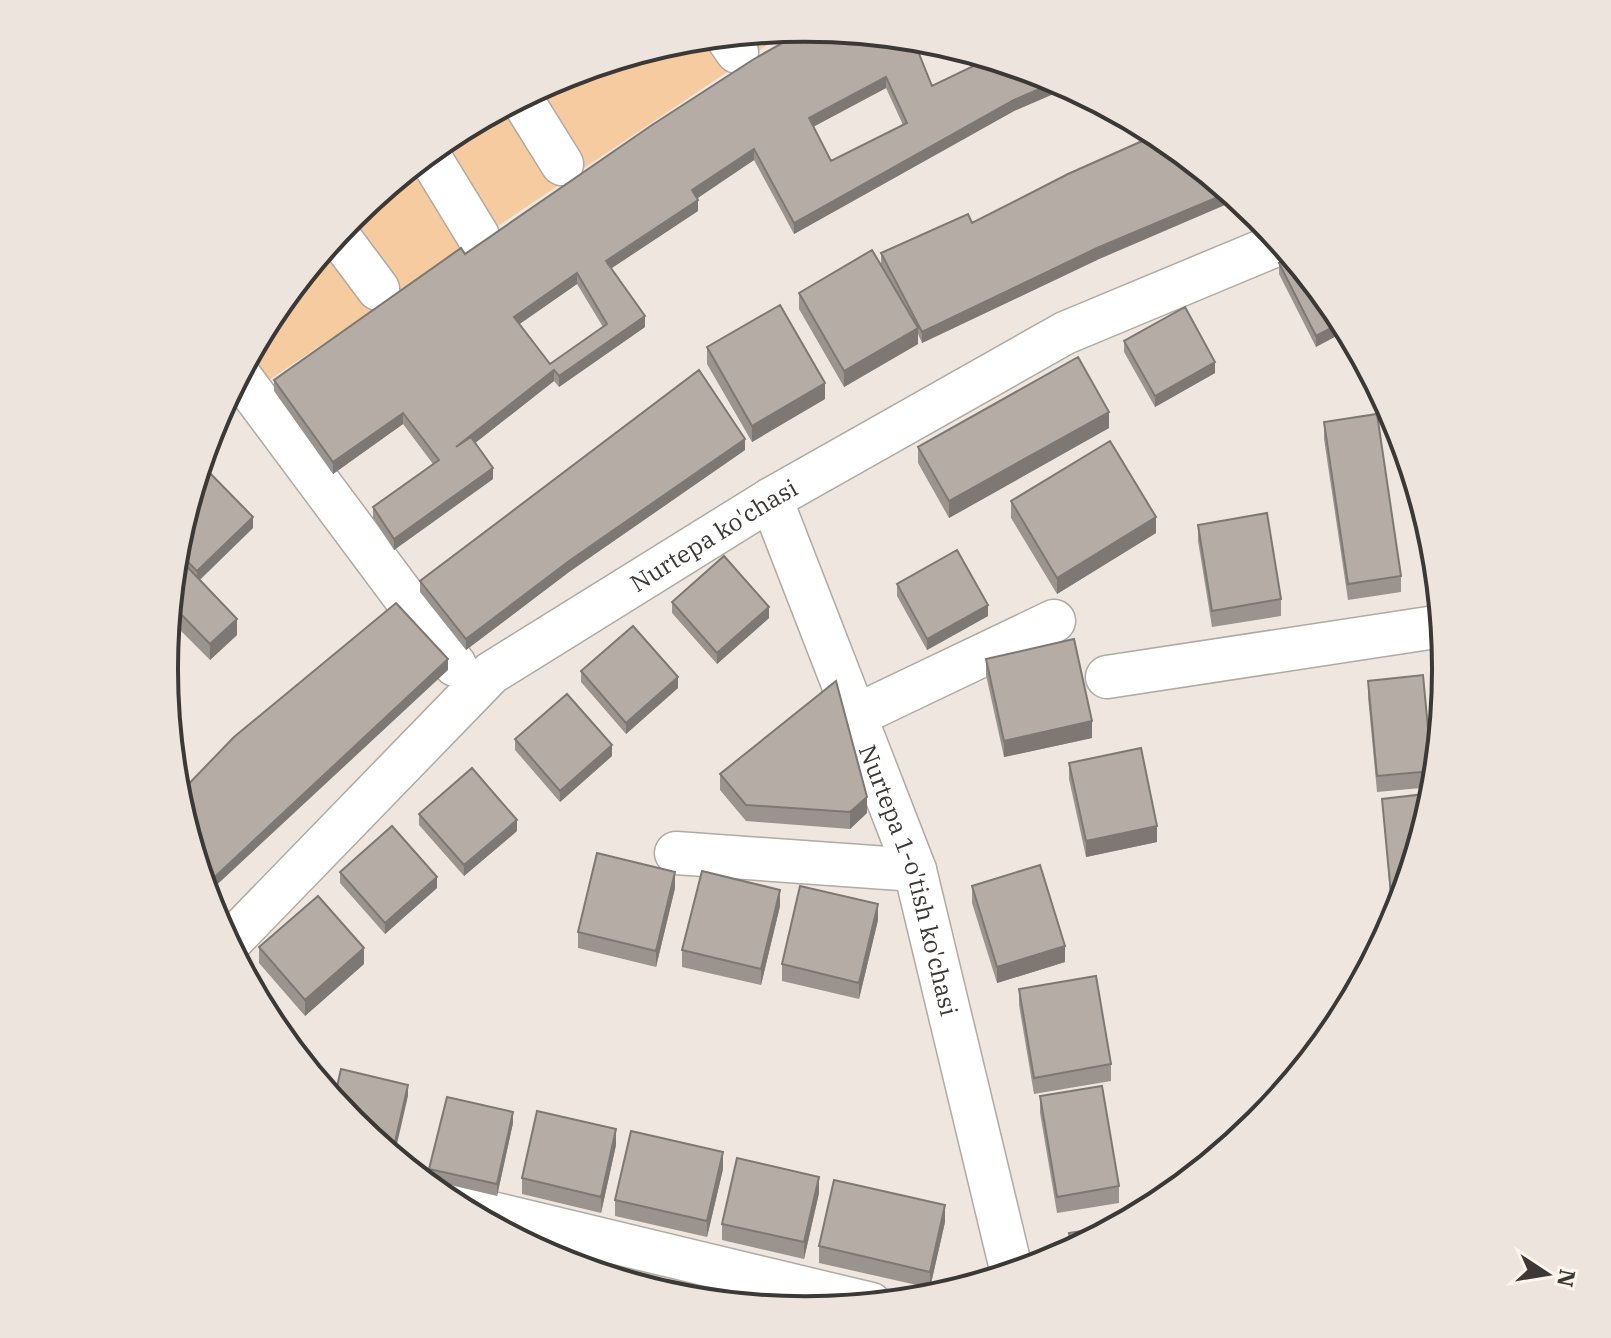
<svg xmlns="http://www.w3.org/2000/svg" width="1611" height="1338" font-family="'IBM Plex Serif',serif">
<style>
.green{fill:#f6cb9f}
.lines{fill:none;stroke-linecap:round;stroke-linejoin:round}
.minor-casing{stroke:#b1aaa2;stroke-width:45}
.minor{stroke:#fff;stroke-width:42}
.wall{fill:#9b948e;fill-rule:evenodd}
.shaded-wall{fill:#7e7874}
.building{fill:#b4aca5;stroke:#7e7874;stroke-width:2;fill-rule:evenodd}
.labels{text-anchor:middle;dominant-baseline:central;stroke-width:6;stroke-linejoin:round;paint-order:stroke}
.street-label{font-size:24px;fill:#3b3835;stroke:#fdf4ec}
.rim{fill:none;stroke:#3b3835;stroke-width:4}
</style>
<rect width="100%" height="100%" fill="#efe7df"/>
<path class="green" d="M791 29 269 380 250 356 273 313 353 215 401 176 570 74 681 40Z"/>
<g class="lines">
<g class="minor-casing">
<g id="minor">
<path d="M726 36 737 52"/>
<path d="M521 98 562 164"/>
<path d="M428 154 478 236"/>
<path d="M337 234 378 289"/>
<path d="M239 375 455 665"/>
<path id="s1" d="M771 499 915 870 1012 1273"/>
<path d="M1107 677 1442 626"/>
<path d="M855 716 1054 621"/>
<path d="M676 853 915 870"/>
<path id="s2" d="M229 943 491 673 771 499 1065 333 1281 243"/>
<path d="M454 1204 871 1304"/>
</g>
</g>
<use href="#minor" class="minor"/>
</g>
<path class="wall" d="M809 28 926 40 916 45 932 86 1014 111 794 234 754 160 697 198 698 211 611 268 645 327 559 387 554 381 475 443 493 479 394 550 373 518V507L433 464 403 424 333 474 274 391V380ZM886 88 903 125 831 161 813 127ZM577 284 603 327 550 364 519 324Z
M972 223 1097 260 922 343 918 334V344L844 387 799 309V293L881 264V253Z
M1279 263 1339 313 1316 347 1279 274Z
M1124 341 1215 373 1155 407 1124 352Z
M707 347 825 399 752 442 707 364Z
M1324 422 1401 576V592L1348 600 1324 439Z
M1109 428 949 518 918 463V447Z
M745 450 569 572 466 650 420 592V581Z
M1011 501 1156 533 1057 594 1011 518Z
M1198 525 1281 599V616L1212 627 1198 541Z
M253 528 200 580 237 635 210 660 169 619 177 544Z
M897 584 988 616 927 650 897 596Z
M672 602 769 618 717 664 672 613Z
M986 659 1092 738 1004 757 986 675Z
M581 671 678 688 626 734 581 682Z
M1368 681 1432 771V787L1377 792 1368 697Z
M515 739 612 756 560 802 515 750Z
M1069 763 1157 842 1086 857 1069 779Z
M720 774 867 813 850 829 746 821 720 790Z
M1434 793 1401 904 1391 905 1382 799Z
M419 814 517 831 464 876 419 825Z
M340 872 437 888 385 934 340 883Z
M972 886 1065 962 997 983 972 903Z
M675 888 656 967 578 948V932Z
M780 906 761 985 682 967V950Z
M878 920 859 999 782 981V964Z
M259 947 364 964 305 1016 259 963Z
M1019 989 1111 1064V1081L1034 1094 1019 1005Z
M1040 1096 1119 1186V1203L1057 1213 1040 1113Z
M513 1123 497 1196 429 1180V1169Z
M616 1145 601 1213 522 1194V1178Z
M723 1169 707 1237 615 1216V1200Z
M819 1193 804 1259 722 1240V1224Z
M945 1222 930 1288 819 1263V1246Z"/>
<path class="shaded-wall" d="M912 39 926 40 912 47Z
M886 77V88L809 129V118Z
M1058 81 1070 87 1014 111 794 234V223L1014 100Z
M754 149V160L692 202V190Z
M1230 192 1239 199 1097 260 922 343V332L1097 248Z
M698 200V211L606 272V261Z
M577 273V284L514 328V317Z
M645 316V327L559 387V376Z
M1343 322 1348 330 1316 347V336Z
M918 328V344L844 387V371Z
M1215 362V373L1155 407V396Z
M554 370V381L456 458V447Z
M825 383V399L752 442V426Z
M1109 412V428L949 518V501Z
M403 413V424L333 474V462Z
M745 439V450L569 572 466 650V639L569 561Z
M493 468V479L394 550V539Z
M253 517V528L197 582V571Z
M1156 517V533L1057 594V578Z
M988 605V616L927 650V639Z
M769 607V618L717 664V653Z
M237 619V635L210 660V644Z
M448 659V670L207 894 205 886Z
M678 677V688L626 734V723Z
M1092 721V738L1004 757V741Z
M612 745V756L560 802V791Z
M867 797V813L850 829V812Z
M517 820V831L464 876V865Z
M1157 826V842L1086 857V841Z
M675 872V888L656 967V951Z
M437 877V888L385 934V923Z
M780 890V906L761 985V969Z
M878 904V920L859 999V983Z
M1065 946V962L997 983V967Z
M364 948V964L305 1016V1000Z
M408 1085V1096L394 1157 392 1155Z
M513 1112V1123L497 1196V1184Z
M616 1129V1145L601 1213V1197Z
M723 1152V1169L707 1237V1221Z
M819 1177V1193L804 1259V1242Z
M945 1205V1222L930 1288V1272Z"/>
<path class="building" d="M809 28 913 39 932 86 990 58 1051 77 1058 81 1014 100 794 223 754 149 692 190 698 200 606 261 645 316 559 376 554 370 456 447 471 437 493 468 394 539 373 507 439 460 403 413 333 462 274 380 461 248 465 254 652 125 754 59ZM886 77 907 123 831 161 809 118ZM577 273 607 324 550 364 514 317Z
M1158 134 1230 192 1097 248 922 332 881 253 968 214 972 223 1068 174Z
M872 250 918 328 844 371 799 293Z
M1292 256 1339 313 1343 322 1316 336 1279 263Z
M780 305 825 383 752 426 707 347Z
M1185 307 1215 362 1155 396 1124 341Z
M1078 357 1109 412 949 501 918 447Z
M699 370 745 439 569 561 466 639 420 581Z
M1377 414 1401 576 1348 584 1324 422Z
M1110 441 1156 517 1057 578 1011 501Z
M201 464 253 517 197 571 176 550 177 544Z
M1267 513 1281 599 1212 611 1198 525Z
M957 550 988 605 927 639 897 584Z
M176 555 237 619 210 644 171 604Z
M724 556 769 607 717 653 672 602Z
M396 603 448 659 205 886 177 796 234 737Z
M633 626 678 677 626 723 581 671Z
M1074 639 1092 721 1004 741 986 659Z
M1423 675 1432 771 1377 776 1368 681Z
M836 681 867 797 850 812 746 805 720 774Z
M567 694 612 745 560 791 515 739Z
M1141 748 1157 826 1086 841 1069 763Z
M472 768 517 820 464 865 419 814Z
M1434 793 1404 893 1391 894 1382 799Z
M392 826 437 877 385 923 340 872Z
M597 853 675 872 656 951 578 932Z
M1040 865 1065 946 997 967 972 886Z
M702 871 780 890 761 969 682 950Z
M800 886 878 904 859 983 782 964Z
M318 896 364 948 305 1000 259 947Z
M1096 976 1111 1064 1034 1078 1019 989Z
M341 1069 408 1085 392 1155 352 1122 334 1100Z
M1102 1086 1119 1186 1057 1197 1040 1096Z
M447 1097 513 1112 497 1184 429 1169Z
M537 1111 616 1129 601 1197 522 1178Z
M631 1131 723 1152 707 1221 615 1200Z
M737 1158 819 1177 804 1242 722 1224Z
M834 1180 945 1205 930 1272 819 1246Z
M1119 1225 1072 1250 1069 1233Z
M519 1239 538 1244 537 1249Z
M687 1288 750 1304V1305L684 1298Z"/>
<g class="labels">
<g class="street-label">
<text stroke="none"><textPath href="#s2" startOffset="638">Nurtepa ko'chasi</textPath></text>
<text stroke="none"><textPath href="#s1" startOffset="406">Nurtepa 1-o'tish ko'chasi</textPath></text>
</g>
</g>
<path d="M0 0H1611V1338H0ZM178 669a627 627 0 1 1 1254 0a627 627 0 1 1-1254 0Z" fill="#ede5dd" fill-rule="evenodd"/>
<path class="rim" d="M178 669a627 627 0 1 1 1254 0a627 627 0 1 1-1254 0Z"/>
<g transform="translate(1547 1274) rotate(102)" stroke="#fdf4ec" stroke-width="6" paint-order="stroke">
<path d="M0-6L14 30L0 20L-14 30Z" fill="#3b3835"/>
<text y="-12" font-size="22" font-weight="bold" text-anchor="middle" fill="#3b3835">N</text>
</g>
</svg>
